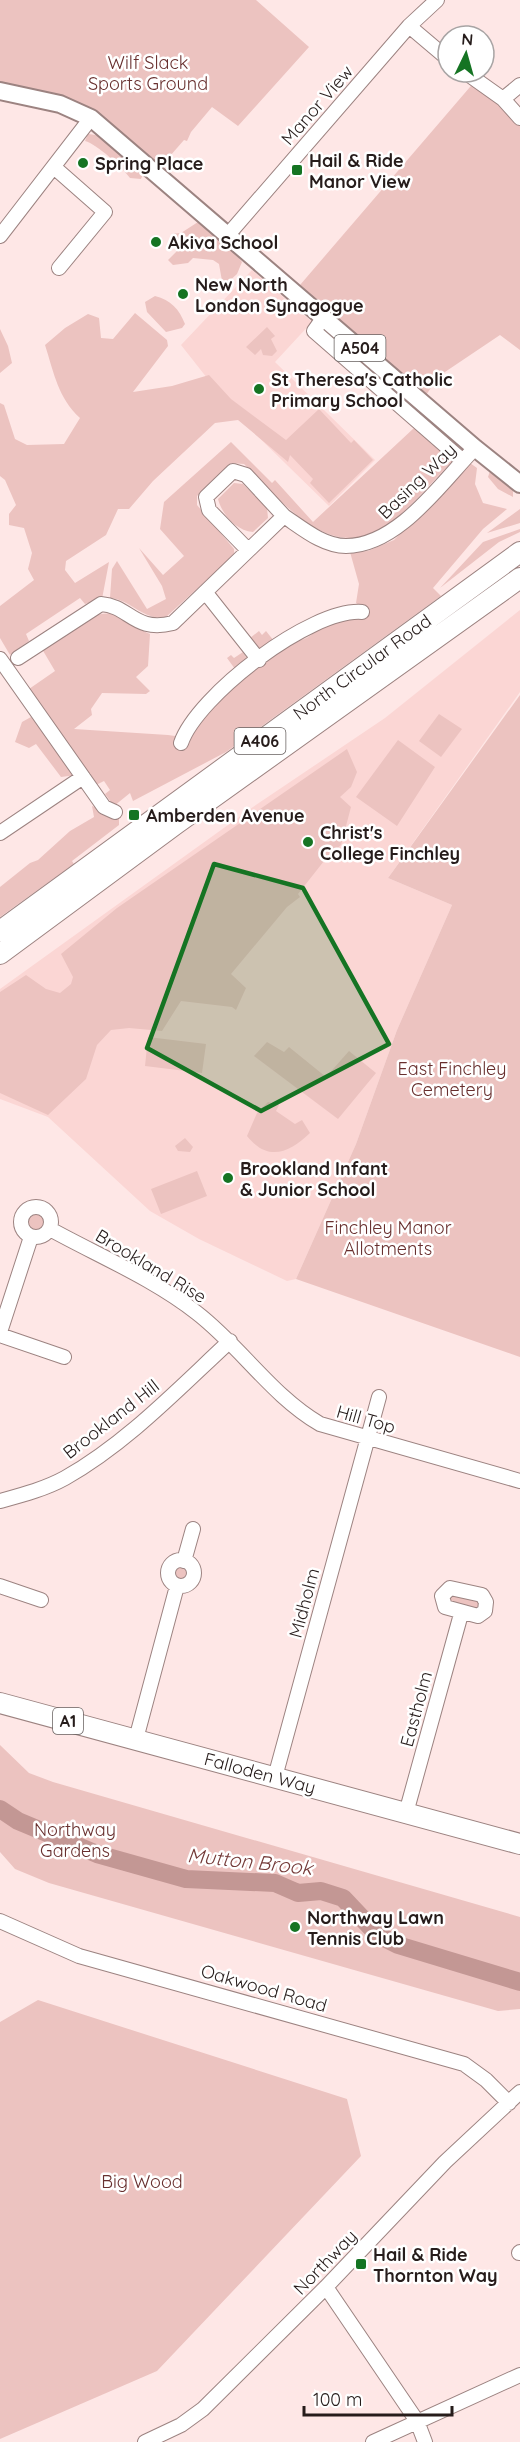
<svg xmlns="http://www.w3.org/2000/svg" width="520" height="2442" font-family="Quicksand,sans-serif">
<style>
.built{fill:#fbd6d4}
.green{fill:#ecc3c0}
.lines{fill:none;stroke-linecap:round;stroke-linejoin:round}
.river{stroke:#c39794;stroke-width:18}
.minor-casing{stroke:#9c8381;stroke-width:16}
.major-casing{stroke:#9c8381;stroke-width:20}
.highway-casing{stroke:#9c8381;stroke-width:22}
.minor{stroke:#fff;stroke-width:14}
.major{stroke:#fff;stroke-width:16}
.highway{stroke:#fff;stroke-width:20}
.marked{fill:#157423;fill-opacity:0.2;stroke:#157423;stroke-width:4.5;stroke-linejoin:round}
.poi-dot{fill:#157423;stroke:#fff;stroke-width:2}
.labels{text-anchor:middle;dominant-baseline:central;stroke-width:5;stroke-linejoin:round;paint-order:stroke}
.shield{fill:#fff;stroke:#67605f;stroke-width:1.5}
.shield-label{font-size:16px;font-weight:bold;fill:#261c1b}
.park-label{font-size:18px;fill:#682f2e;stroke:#fff}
.street-label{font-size:18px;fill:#261c1b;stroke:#fff}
.poi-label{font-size:18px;font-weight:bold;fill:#261c1b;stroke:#fff;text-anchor:start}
.water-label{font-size:20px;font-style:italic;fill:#743a38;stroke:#fff}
</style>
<rect width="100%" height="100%" fill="#fee7e6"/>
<path class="built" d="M252 270 312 322 275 362 375 460 329 506 237 416 181 345Z
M520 610V692L388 878 452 905 397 1030 356 1144 296 1279 287 1281 199 1239 150 1211 48 1117 0 1099V989L253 807 385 718Z"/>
<path class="green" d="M0 0H256L309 47 238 126 212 107 191 132 187 141 184 140 156 172 91 118 0 91Z
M476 80 520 117V350L500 335 439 376 424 398 294 292Z
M88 134C110 135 128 157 144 171L141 179 130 178C123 168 97 144 85 141Z
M198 222 230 247 242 262 237 274 226 284 222 281 219 264 213 260 193 258 188 263 173 265 168 260 183 245 171 234 181 233Z
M155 296C171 300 179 309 185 324L182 328 166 332 147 312 145 302Z
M135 313 167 340 168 346 133 392 172 386 209 375 231 399 286 440 319 409 351 443 354 440 373 460 329 503 310 483 313 479 290 455 288 462 238 420 215 423 153 481 129 509H118L106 535 66 561 65 570 75 583 109 562 102 599 85 604 80 598 26 634 29 641 10 655 0 638V606L34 580 28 569 32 553 24 528 9 525V514L16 505 5 480 0 476V403L4 405 15 439 27 445 64 444 80 418C58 398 54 373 45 345L65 328 88 314 99 318 101 338 113 339Z
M267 327 275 336 271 339 277 351 272 356 263 355 261 349 255 355 246 347Z
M0 329 8 346 12 363 0 373Z
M414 428 453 461C432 481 413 506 390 523 333 568 281 501 244 464L231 463 197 496V505L234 549V555L166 617C143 621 132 600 110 598L112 569 117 561 147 609 166 599 162 586 139 548 163 575 184 556 160 529 164 502 231 442 272 483 275 480 313 522Z
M470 463 477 468 475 484 483 503 507 509 483 529 433 588 441 596 226 752 133 801 130 793 114 806 105 794 110 790 104 781 96 785 29 689 55 671 42 649C61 637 92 606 117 615 128 619 138 629 150 634L148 666 136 677 150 691 146 694 102 693 91 709 92 715 74 729 168 735 175 736 177 745 211 705H216L236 683 291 642C302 641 314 636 319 626L360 606 356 603 359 584 350 552 368 551 394 540Z
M490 471 513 489V497L498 489 488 477Z
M234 483 243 484 267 508 268 518 253 532C237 531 222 515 218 499Z
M520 509V523L487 533Z
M520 529V532L499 542 440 588 483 542Z
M259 631 262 635 266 631 274 641 260 652 250 638Z
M243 652 248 660 235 669 227 658 231 655 234 658Z
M520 695V1357L296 1279 356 1144 397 1030 452 905 388 878Z
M439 714 462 729 441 757 419 741Z
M31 717 76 775 61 777 36 744 29 748 15 742 22 722Z
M398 740 435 767 397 826 356 797Z
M347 749 357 772 351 787 340 797 351 807 341 845 324 861 298 894 300 897 287 907 231 974 246 988 236 1010 232 1007 181 1001 162 1031 129 1028 111 1030 97 1045 86 1079 48 1115 0 1093V992L26 975 46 989 60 993 71 984 73 977 61 954 117 908Z
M92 806 119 816V825L72 861 74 864 0 917V887L30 863 38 860 70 831 94 817Z
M148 1037 206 1044 202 1073 145 1066Z
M267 1042 284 1052 289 1047 326 1077 349 1051 376 1073 338 1119 254 1056Z
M268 1102 279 1105 276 1111 295 1124 302 1120 310 1133C289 1153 268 1162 247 1136L257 1113Z
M185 1138 193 1147 190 1152 178 1151 175 1146Z
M197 1171 207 1196 161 1214 151 1189Z
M25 1222a11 11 0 1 1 22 0a11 11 0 1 1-22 0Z
M172 1573a9 9 0 1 1 18 0a9 9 0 1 1-18 0Z
M448 1592 480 1597 482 1609 452 1608Z
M0 1745 29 1773 53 1782 520 1917V2009L498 2011 49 1883 15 1869 0 1852Z
M38 2000 347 2099 361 2156 157 2371 0 2439V2022Z"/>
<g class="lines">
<path class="river" d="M0 1809 18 1821 97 1854 186 1879 275 1883 298 1893 321 1891 343 1898 378 1935 398 1945 520 1982"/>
<g class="minor-casing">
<path id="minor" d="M409 26 448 59
M465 72 503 99 520 118
M503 99 520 85
M55 168 105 212 59 268
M0 236 91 118
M227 236 409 26 437 0
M324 317 314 331 463 461
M248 550 209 510 206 497 233 471 246 475 284 516
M206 593 259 660
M18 658 101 604C130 606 134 633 173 623L284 516C302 528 323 546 346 546 398 546 441 483 475 448
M0 659 104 807 115 812
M181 743C197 696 311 608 362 612
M0 833 83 777
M21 1222a15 15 0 1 1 30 0a15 15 0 1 1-30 0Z
M50 1229C99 1256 154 1279 197 1313 241 1347 272 1396 320 1424L520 1481
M0 1332 31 1237
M0 1335 64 1357
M0 1501C22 1495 45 1489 65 1478 127 1443 178 1389 230 1341
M168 1573a13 13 0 1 1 26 0a13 13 0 1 1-26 0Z
M184 1561 193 1529
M0 1586 41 1600
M450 1588 482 1595 486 1602 485 1611 478 1616 445 1607 442 1596Z
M136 1739 177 1586
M275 1777 379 1397
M406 1813 461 1614
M0 1921 79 1956 464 2064 486 2080 509 2103
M519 2253 520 2252
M326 2287 417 2421 425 2442
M145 2442 181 2425 203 2409 326 2287 445 2162 520 2092
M373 2442 520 2375"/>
</g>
<g class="major-casing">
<path id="major" d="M0 91 60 104 91 118 475 448 520 484"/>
</g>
<g class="highway-casing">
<path id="highway" d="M0 931 520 552
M0 954 176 824 520 578
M0 1703 520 1844"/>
</g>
<use href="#minor" class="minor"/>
<use href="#major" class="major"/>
<use href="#highway" class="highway"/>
</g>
<path class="marked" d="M214 864 303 888 389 1044 261 1111 147 1048Z"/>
<g class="poi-dot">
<circle cx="83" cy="163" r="6"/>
<rect x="291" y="164" width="12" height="12" rx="3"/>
<circle cx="156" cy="242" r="6"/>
<circle cx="183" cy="294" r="6"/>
<circle cx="259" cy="389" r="6"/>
<rect x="128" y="809" width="12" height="12" rx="3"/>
<circle cx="308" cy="842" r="6"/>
<circle cx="228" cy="1178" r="6"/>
<circle cx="295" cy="1927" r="6"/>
<rect x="355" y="2258" width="12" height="12" rx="3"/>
</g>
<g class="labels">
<g class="shield">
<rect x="334.5" y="335" width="51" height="26" rx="4.5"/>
<rect x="234.5" y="728" width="51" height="26" rx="4.5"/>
<rect x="53" y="1708" width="30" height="26" rx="4.5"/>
</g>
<g class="shield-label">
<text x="360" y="348">A504</text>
<text x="260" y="741">A406</text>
<text x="68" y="1721">A1</text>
</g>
<g class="park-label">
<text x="148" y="62">Wilf Slack<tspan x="148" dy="21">Sports Ground</tspan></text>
<text x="452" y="1068">East Finchley<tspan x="452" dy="21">Cemetery</tspan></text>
<text x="388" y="1227">Finchley Manor<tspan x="388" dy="21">Allotments</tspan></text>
<text x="75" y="1829">Northway<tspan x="75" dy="21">Gardens</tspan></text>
<text x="142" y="2181">Big Wood</text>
</g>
<g class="street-label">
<text transform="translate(317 105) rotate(-49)">Manor View</text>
<text transform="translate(417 481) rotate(-44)">Basing Way</text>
<text transform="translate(362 667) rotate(-36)">North Circular Road</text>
<text transform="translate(151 1266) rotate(31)">Brookland Rise</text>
<text transform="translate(111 1419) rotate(-38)">Brookland Hill</text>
<text transform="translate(366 1419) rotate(16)">Hill Top</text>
<text transform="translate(304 1603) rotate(-75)">Midholm</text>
<text transform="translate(416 1709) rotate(-75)">Eastholm</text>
<text transform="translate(260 1773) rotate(15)">Falloden Way</text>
<text transform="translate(264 1988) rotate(16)">Oakwood Road</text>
<text transform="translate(325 2262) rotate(-46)">Northway</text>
</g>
<g class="poi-label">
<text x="309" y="160">Hail &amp; Ride<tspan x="309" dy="21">Manor View</tspan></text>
<text x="95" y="163">Spring Place</text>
<text x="168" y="242">Akiva School</text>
<text x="195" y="284">New North<tspan x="195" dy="21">London Synagogue</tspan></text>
<text x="271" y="379">St Theresa's Catholic<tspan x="271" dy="21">Primary School</tspan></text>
<text x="146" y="815">Amberden Avenue</text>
<text x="320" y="832">Christ's<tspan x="320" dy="21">College Finchley</tspan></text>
<text x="240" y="1168">Brookland Infant<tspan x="240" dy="21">&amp; Junior School</tspan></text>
<text x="307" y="1917">Northway Lawn<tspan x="307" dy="21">Tennis Club</tspan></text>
<text x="373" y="2254">Hail &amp; Ride<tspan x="373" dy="21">Thornton Way</tspan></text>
</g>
<g class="water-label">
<text transform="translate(250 1861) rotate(6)">Mutton Brook</text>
</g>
</g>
<g transform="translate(466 54) rotate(5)"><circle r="28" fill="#ffffff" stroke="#a8a4a4" stroke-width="1.5"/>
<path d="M0-4.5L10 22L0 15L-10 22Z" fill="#157423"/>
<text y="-9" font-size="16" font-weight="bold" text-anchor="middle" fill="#261c1b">N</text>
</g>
<path d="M304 2406v9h148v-9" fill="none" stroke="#261c1b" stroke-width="3"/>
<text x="313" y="2406" font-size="18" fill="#261c1b" stroke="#ffffff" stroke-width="4.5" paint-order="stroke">100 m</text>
</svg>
